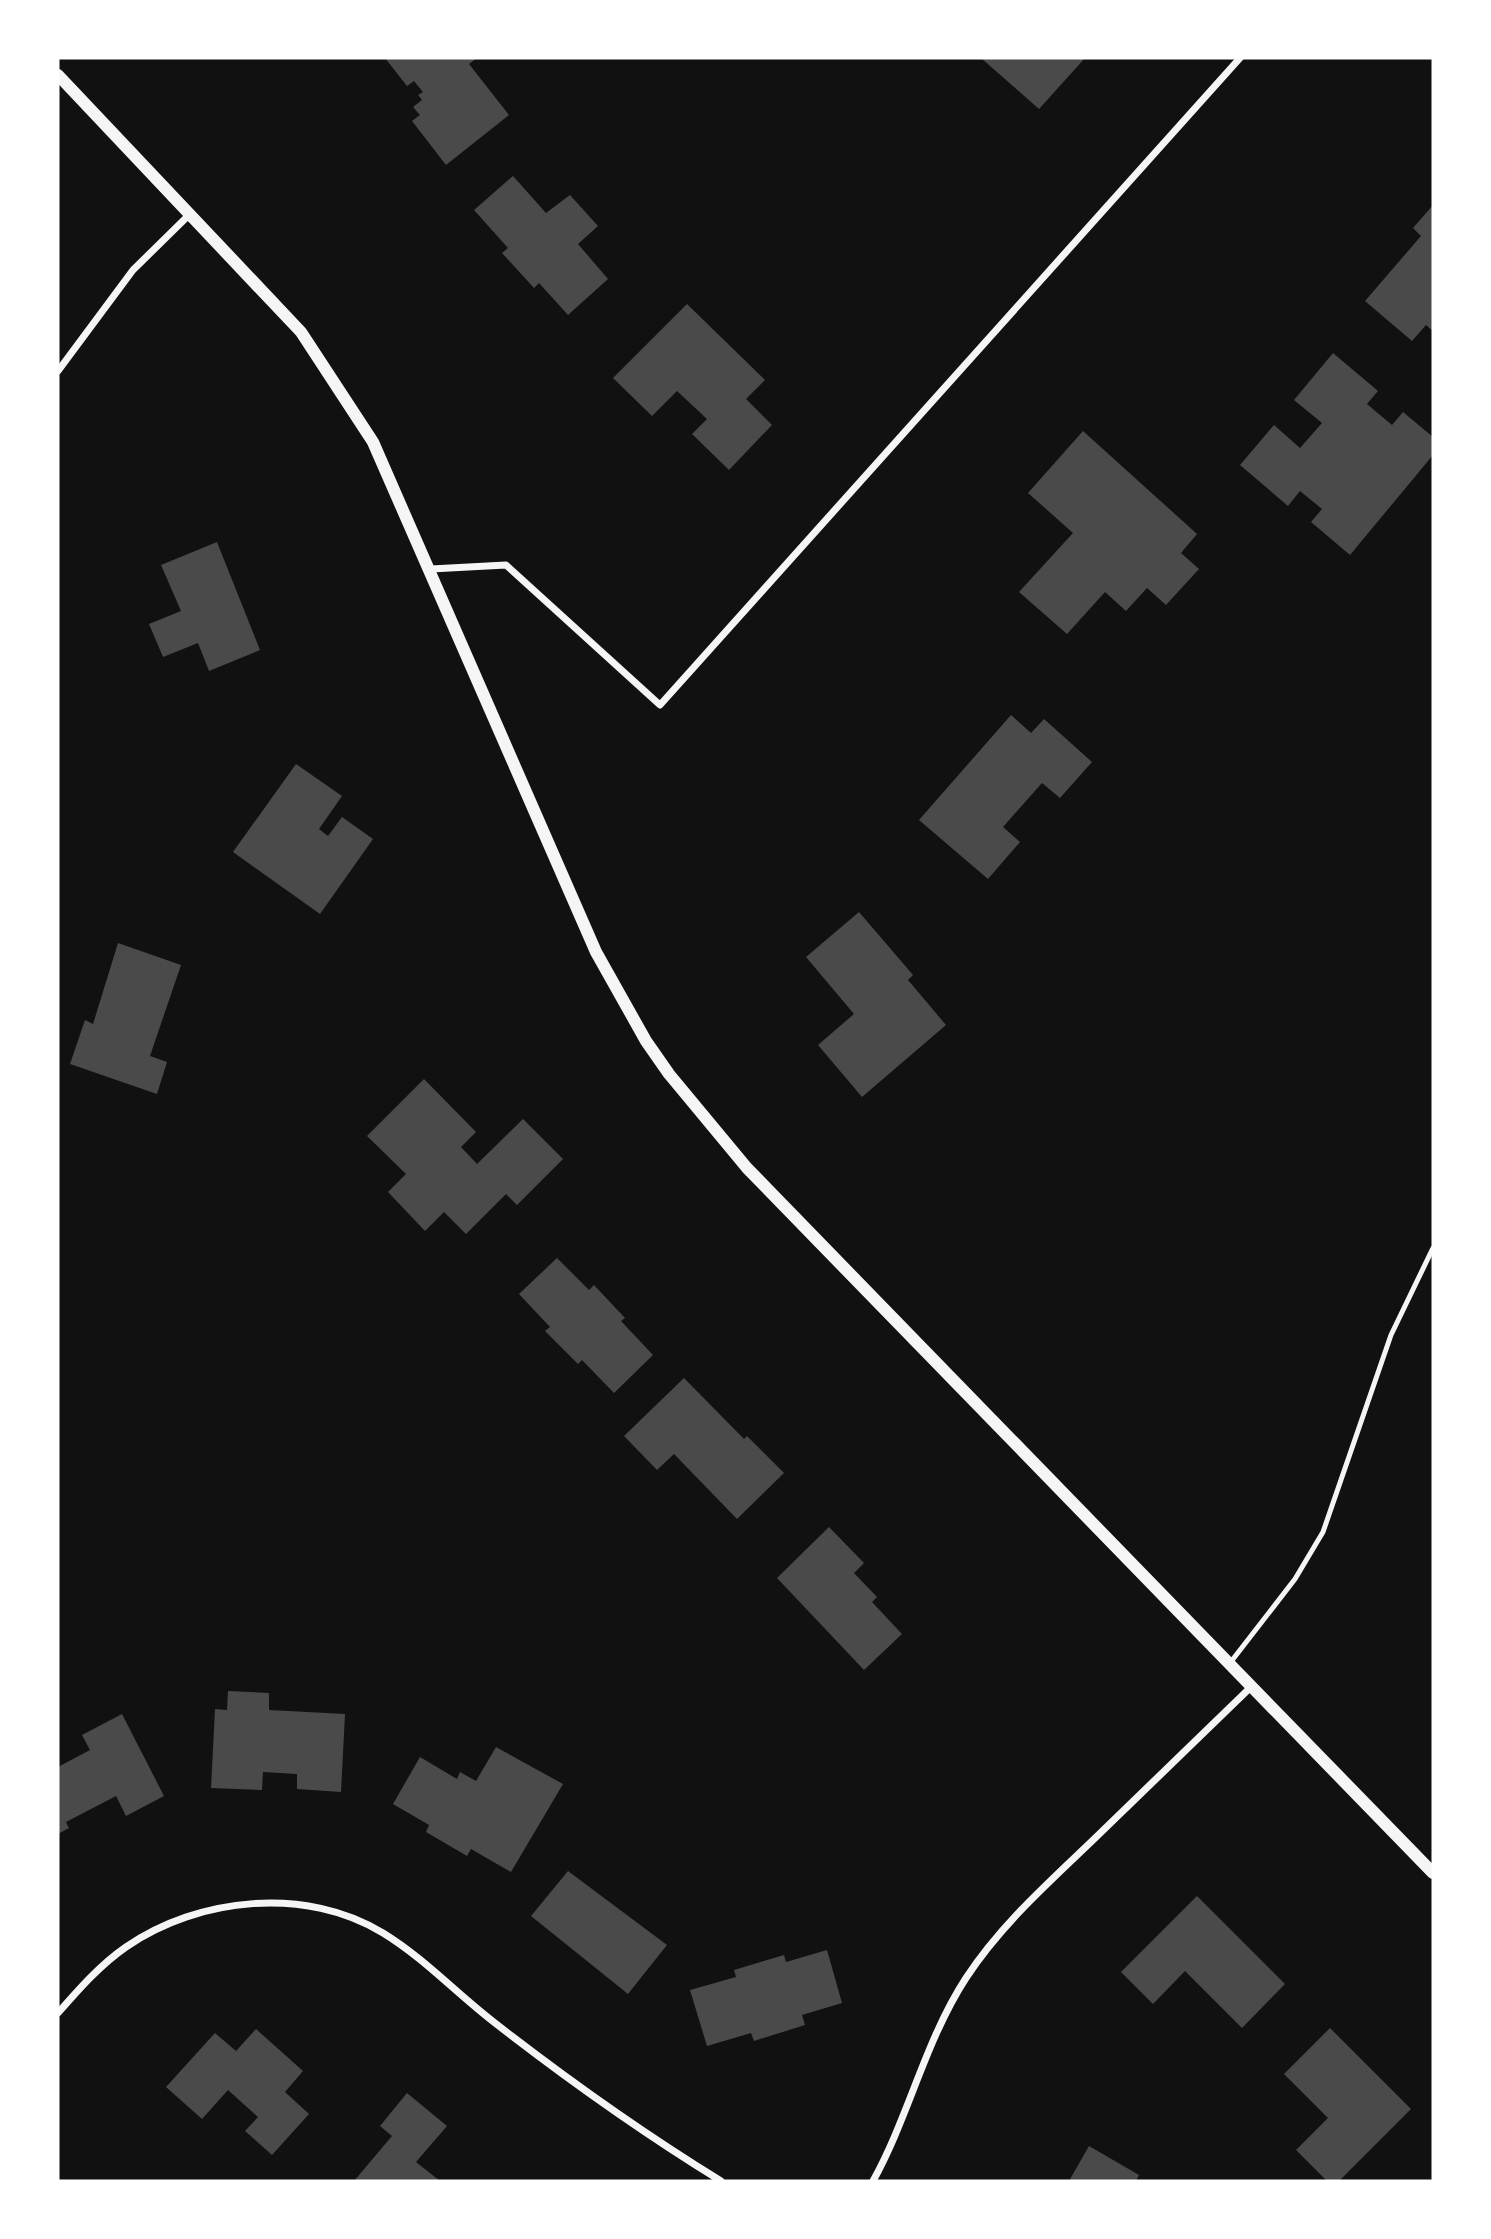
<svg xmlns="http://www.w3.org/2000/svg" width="1491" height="2239" font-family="Quicksand,sans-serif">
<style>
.building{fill:#4a4a4a}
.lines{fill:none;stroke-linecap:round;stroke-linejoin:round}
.service{stroke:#f5f5f5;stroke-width:5}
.minor{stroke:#f5f5f5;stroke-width:7}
.tertiary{stroke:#f5f5f5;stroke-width:12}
</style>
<rect width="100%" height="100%" fill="#111"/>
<path class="building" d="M385 58H477L469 64 509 115 446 165 412 121 420 115 413 107 422 100 418 95 423 92 414 81 407 86Z
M981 58H1085L1039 109Z
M513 176 546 213 570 195 598 226 578 244 608 279 568 315 539 283 534 288 502 253 508 248 474 210Z
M1433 205V331L1426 325 1412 341 1365 301 1421 236 1413 228Z
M687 304 765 380 746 399 772 425 729 470 692 434 707 419 677 391 652 416 613 378Z
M1333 353 1378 391 1367 404 1392 425 1403 412 1433 437V455L1350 555 1311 522 1322 509 1300 491 1288 506 1240 465 1274 425 1300 448 1322 423 1294 400Z
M1083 431 1197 534 1181 553 1199 569 1166 605 1147 588 1126 611 1105 592 1067 634 1019 592 1073 533 1028 493Z
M217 542 260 650 209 671 198 643 163 657 149 624 181 611 161 565Z
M1011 715 1031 733 1044 719 1092 762 1060 798 1042 783 1003 827 1020 842 988 879 919 820Z
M296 764 342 796 319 829 328 836 342 817 373 839 320 914 233 852Z
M859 912 913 975 908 980 946 1025 862 1097 818 1045 854 1014 806 957Z
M118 943 181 965 150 1056 167 1062 157 1094 70 1064 85 1020 93 1024Z
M424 1079 476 1132 461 1147 477 1164 523 1119 563 1159 517 1205 506 1194 466 1234 444 1212 425 1231 388 1192 406 1174 367 1136Z
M557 1258 589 1290 594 1285 625 1318 621 1321 653 1355 614 1393 582 1360 578 1364 545 1331 550 1327 519 1294Z
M684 1378 744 1439 747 1436 784 1473 737 1519 674 1454 657 1470 624 1436Z
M829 1527 864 1563 854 1573 877 1597 872 1602 902 1634 864 1670 777 1578Z
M228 1691 269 1693V1710L345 1714 341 1792 297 1789V1774L263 1772 262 1790 211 1788 215 1709 227 1710Z
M122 1714 164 1796 126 1816 116 1796 66 1822 69 1828 58 1834V1767L90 1750 82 1735Z
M496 1747 563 1784 511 1872 471 1849 467 1856 426 1832 429 1825 393 1804 420 1757 457 1779 460 1772 476 1781Z
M568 1871 667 1945 628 1994 531 1916Z
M1197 1896 1285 1984 1242 2028 1185 1971 1153 2004 1121 1972Z
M827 1950 842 2003 802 2015 805 2025 754 2041 751 2033 707 2046 690 1990 736 1977 734 1970 784 1955 786 1962Z
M1330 2028 1411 2109 1339 2181H1327L1296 2150 1328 2118 1284 2074Z
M256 2029 303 2071 285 2092 309 2114 272 2155 245 2131 258 2117 228 2090 202 2119 166 2087 215 2033 236 2051Z
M407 2093 447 2126 416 2162 440 2181H354L392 2136 380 2126Z
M1089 2146 1139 2175 1136 2181H1069Z"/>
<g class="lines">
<path class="service" d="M1230 1663 1295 1579 1323 1532 1391 1335 1433 1248"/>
<path class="minor" d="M58 371 133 270 190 214
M431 569 506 565 660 705 1240 58
M58 2013C79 1989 100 1965 126 1947 198 1897 307 1886 383 1933 424 1958 457 1994 495 2023 567 2079 643 2133 721 2181
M873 2181C909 2116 925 2041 966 1978 1000 1926 1046 1885 1091 1842 1145 1790 1198 1738 1252 1686"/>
<path class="tertiary" d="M58 75 301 332 373 442 596 952 646 1041 669 1074 747 1168 1433 1873"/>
</g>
<rect width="1491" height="2239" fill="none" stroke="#ffffff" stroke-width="119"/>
</svg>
